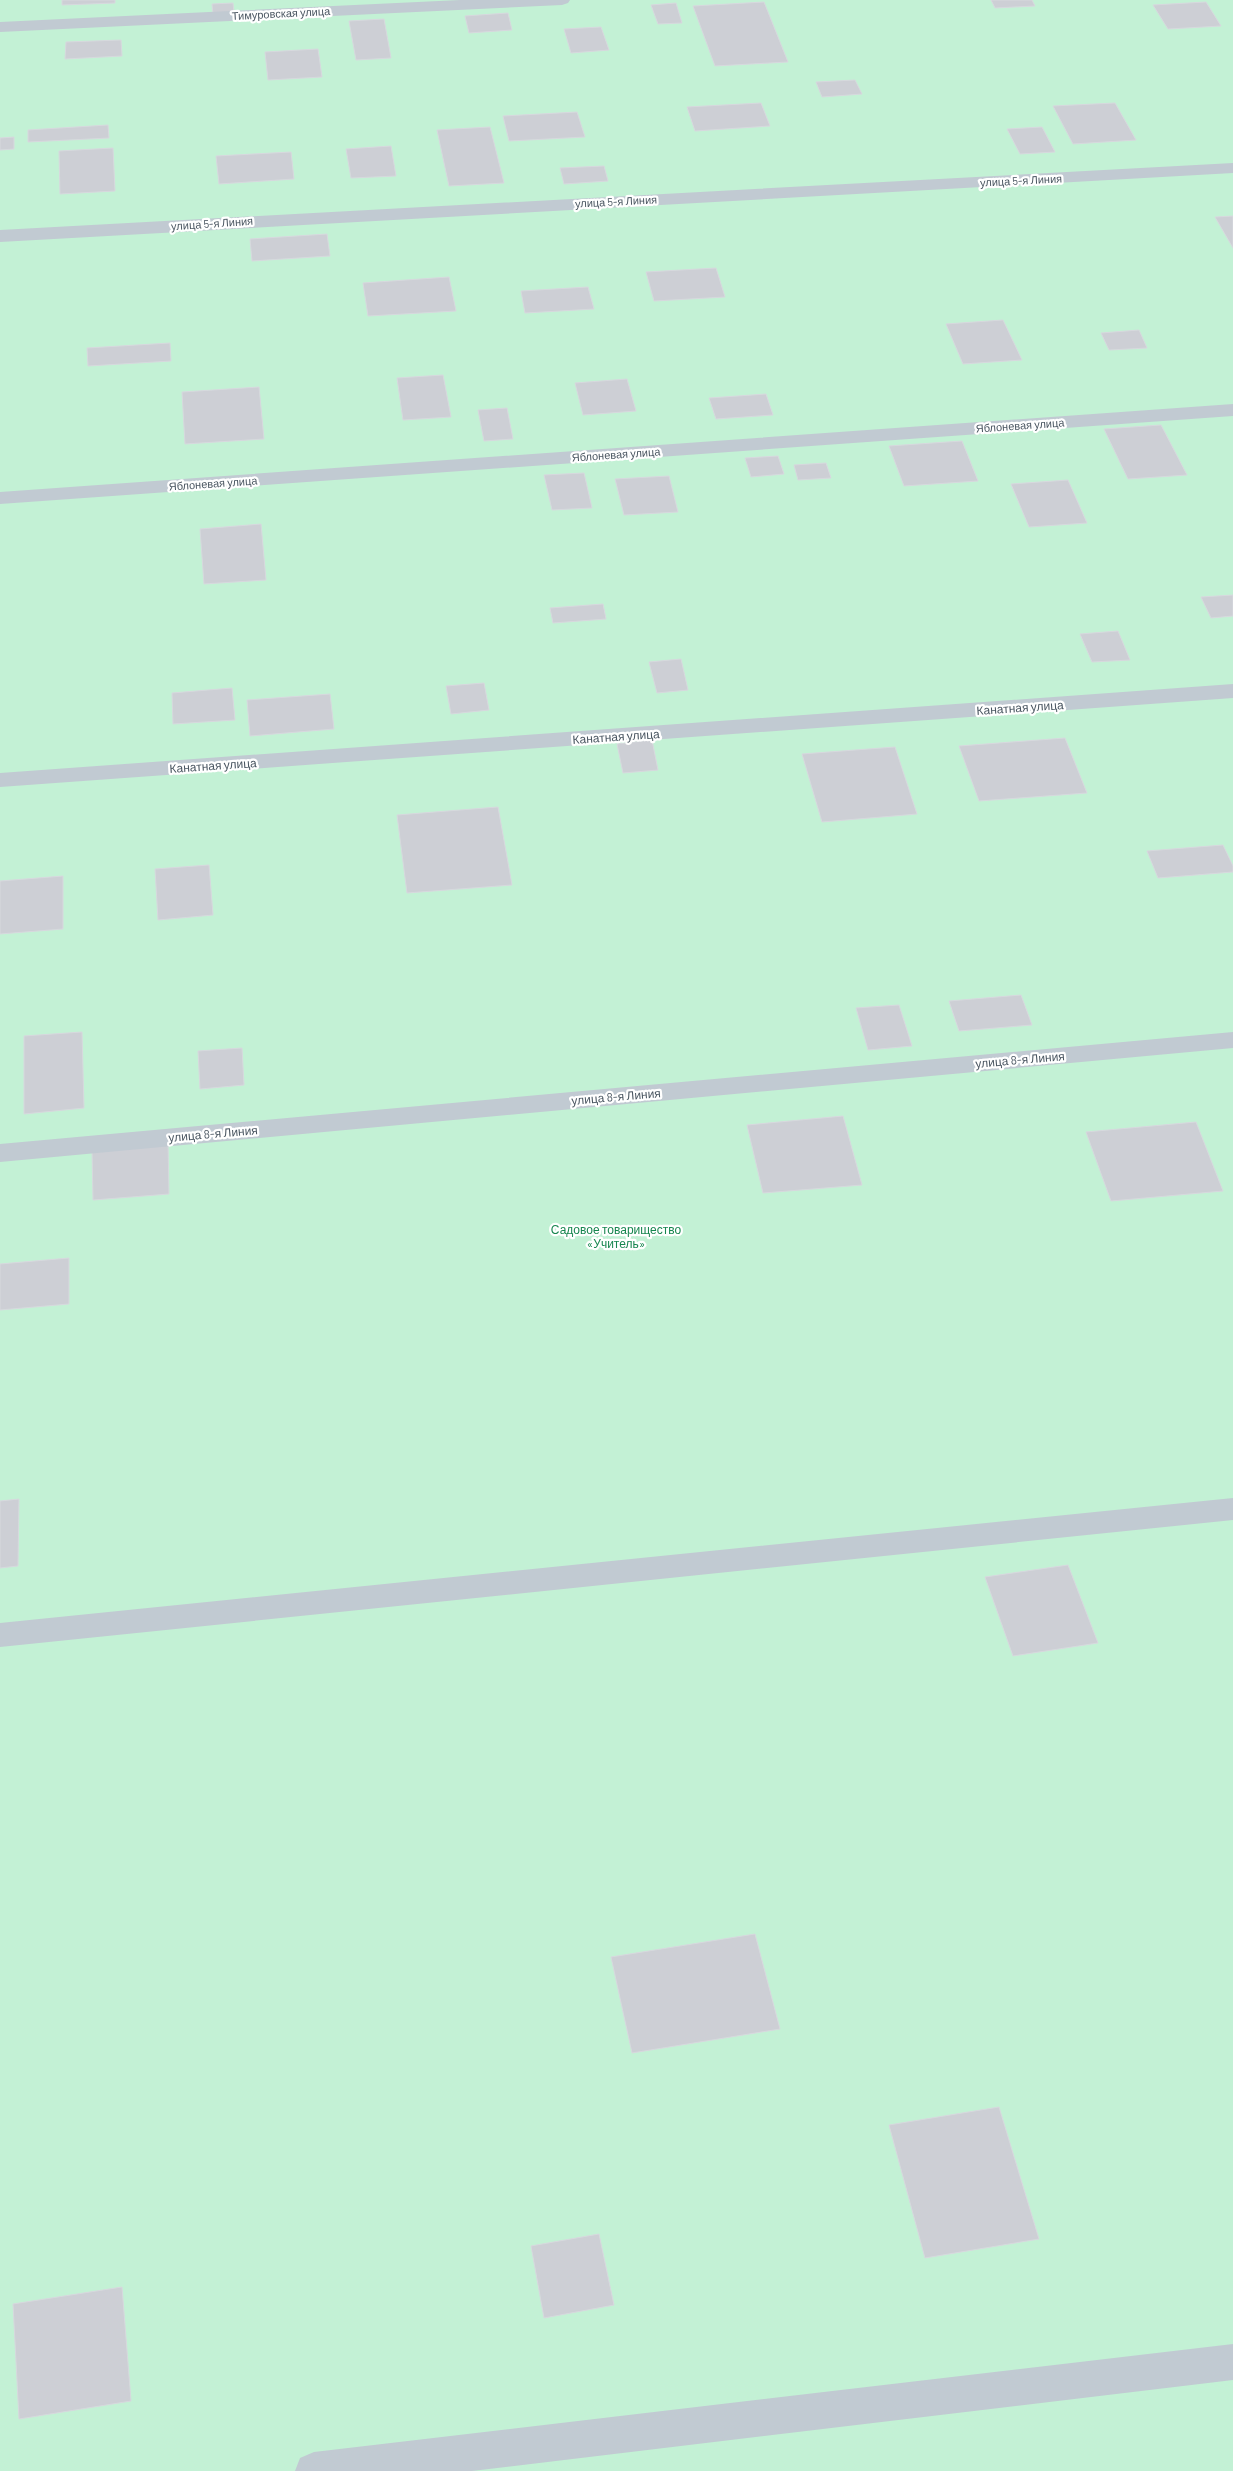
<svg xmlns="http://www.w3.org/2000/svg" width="1233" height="2471" font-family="Barlow,sans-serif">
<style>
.green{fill:#c3f1d5}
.building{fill:#cdcfd5;stroke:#d7d9de}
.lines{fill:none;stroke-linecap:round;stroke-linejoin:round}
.service{fill:#c1cad2;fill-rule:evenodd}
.minor{fill:#c1cad2;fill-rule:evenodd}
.labels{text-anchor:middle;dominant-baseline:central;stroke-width:4.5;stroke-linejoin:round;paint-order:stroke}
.far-street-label{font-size:11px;fill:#4a5661;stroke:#fff}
.street-label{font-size:12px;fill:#4a5661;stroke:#fff}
.park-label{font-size:12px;fill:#17864f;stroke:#fff}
</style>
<rect width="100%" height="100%" fill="#f5f3f3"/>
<path class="green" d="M0 0H1233V2471H0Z"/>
<path class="building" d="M62 0H115V3L62 5Z
M991 0H1032L1035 6 995 8Z
M764 2 788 62 715 66 693 6Z
M1206 2 1221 26 1168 29 1153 5Z
M233 3 234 13 213 14 212 4Z
M676 3 682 23 658 24 651 5Z
M508 13 512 30 469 33 465 16Z
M384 19 391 58 356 60 349 21Z
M601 27 609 50 571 53 564 29Z
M121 40 122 56 65 59 66 42Z
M318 49 322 77 268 80 265 52Z
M855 80 862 94 822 97 816 82Z
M761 103 770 126 695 131 687 107Z
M1115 103 1136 140 1073 144 1053 106Z
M577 112 585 137 509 141 503 116Z
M108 125 109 138 28 142V130Z
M490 127 504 183 449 186 437 130Z
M1042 127 1055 152 1020 154 1007 129Z
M14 137V149L0 150V138Z
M391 146 396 176 351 178 346 149Z
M113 148 115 191 60 194 59 151Z
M291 152 294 179 219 184 216 156Z
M604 166 608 181 564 184 560 168Z
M1233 216V248L1215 217Z
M327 234 330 256 252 261 250 239Z
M716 268 725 297 654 301 646 272Z
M449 277 456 311 368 316 363 283Z
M588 287 594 309 525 313 521 291Z
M1003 320 1022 360 963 364 946 324Z
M1139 330 1147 348 1109 350 1101 333Z
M170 343 171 361 88 366 87 348Z
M443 375 451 417 403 420 397 378Z
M627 379 636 411 583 415 575 383Z
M259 387 264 439 185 444 182 392Z
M766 394 773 415 716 419 709 398Z
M507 408 513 439 484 441 478 410Z
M1161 425 1187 475 1128 479 1104 429Z
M962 441 978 481 904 486 889 446Z
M778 456 784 474 751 477 745 458Z
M826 463 831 478 798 480 794 465Z
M584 473 592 508 552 510 544 475Z
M669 476 678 512 624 515 615 479Z
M1068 480 1087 523 1029 527 1011 484Z
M261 524 266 580 204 584 200 529Z
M1233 595V616L1211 618 1201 597Z
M603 604 606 619 553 623 550 608Z
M1118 631 1130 660 1092 662 1080 634Z
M681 659 688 690 657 693 649 662Z
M484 683 489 710 451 714 446 686Z
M232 688 235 720 173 724 172 693Z
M330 694 334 729 250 736 247 700Z
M1065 738 1087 793 979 801 959 746Z
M652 740 658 770 623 773 617 744Z
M895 747 917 814 822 822 802 754Z
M498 807 512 885 407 893 397 815Z
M1223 845 1233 866V872L1158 878 1147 851Z
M209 865 213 915 158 920 155 869Z
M63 876V929L0 934V881Z
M1021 995 1032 1025 959 1031 949 1001Z
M899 1005 912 1046 868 1050 856 1008Z
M82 1032 84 1108 24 1114V1036Z
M242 1048 244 1085 200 1089 198 1051Z
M843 1116 862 1185 763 1193 747 1125Z
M1196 1122 1223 1191 1111 1201 1086 1132Z
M168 1143 169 1194 93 1200 92 1150Z
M69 1258V1304L0 1310V1264Z
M19 1499 18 1566 0 1568V1501Z
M1068 1565 1098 1643 1013 1656 985 1577Z
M755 1934 780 2029 632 2053 611 1957Z
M999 2107 1039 2239 925 2258 889 2125Z
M599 2234 614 2305 544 2318 531 2246Z
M122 2287 131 2401 19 2419 13 2304Z"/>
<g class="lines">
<path class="service" d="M1233 2344V2380L472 2471H295L300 2458 314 2452Z"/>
<path class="minor" d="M460 0H570L568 3 562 5 0 32V22Z
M1233 163V173L0 242V230Z
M1233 404V416L0 504V492Z
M1233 684V698L0 787V773Z
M1233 1032V1048L0 1162V1144Z
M1233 1498V1520L0 1647V1623Z"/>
</g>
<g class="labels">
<g class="far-street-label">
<text transform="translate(281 13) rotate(-3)">Тимуровская улица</text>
<text transform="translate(1021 180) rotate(-3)">улица 5-я Линия</text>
<text transform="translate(616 201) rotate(-3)">улица 5-я Линия</text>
<text transform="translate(212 223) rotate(-4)">улица 5-я Линия</text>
<text transform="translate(1020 425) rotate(-4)">Яблоневая улица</text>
<text transform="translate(616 454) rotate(-4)">Яблоневая улица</text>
<text transform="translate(213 483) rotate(-4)">Яблоневая улица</text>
</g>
<g class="street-label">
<text transform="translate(1020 707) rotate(-4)">Канатная улица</text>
<text transform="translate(616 736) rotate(-4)">Канатная улица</text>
<text transform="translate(213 765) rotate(-4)">Канатная улица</text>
<text transform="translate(1020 1059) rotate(-5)">улица 8-я Линия</text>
<text transform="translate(616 1096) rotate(-5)">улица 8-я Линия</text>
<text transform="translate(213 1133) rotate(-5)">улица 8-я Линия</text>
</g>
<g class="park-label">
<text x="616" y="1229">Садовое товарищество<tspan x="616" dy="14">«Учитель»</tspan></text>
</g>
</g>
</svg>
